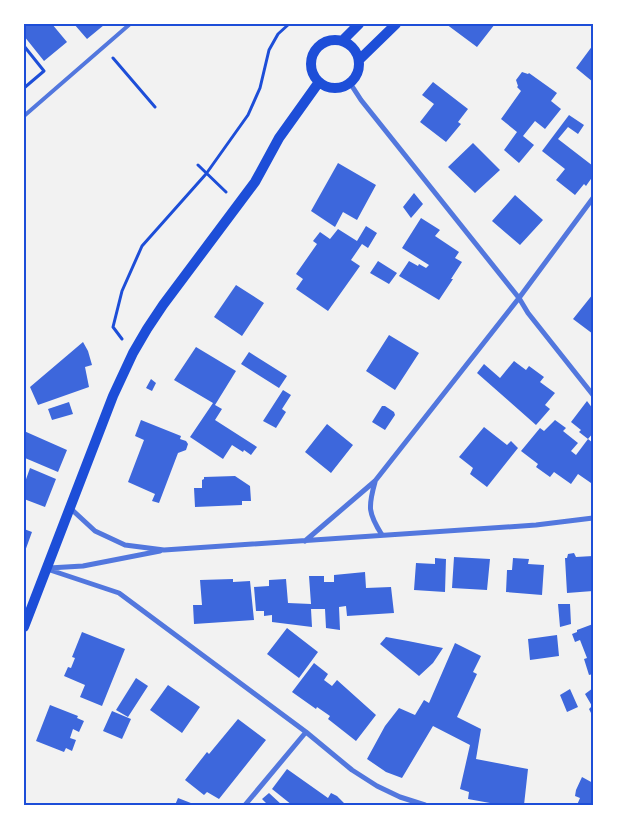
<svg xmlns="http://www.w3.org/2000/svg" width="617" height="829" font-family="Mulish,sans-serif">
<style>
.building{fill:#3d67dc}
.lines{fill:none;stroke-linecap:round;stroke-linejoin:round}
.path{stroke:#1d4ed8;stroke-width:3}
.service{stroke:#5277de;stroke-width:4}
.minor{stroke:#5277de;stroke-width:5}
.secondary{stroke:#1d4ed8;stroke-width:10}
.neatline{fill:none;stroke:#1d4ed8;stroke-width:2}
</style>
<rect width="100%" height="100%" fill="#f2f2f2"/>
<path class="building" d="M24 24H52L67 42 44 61 24 36Z
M74 24H103L104 25 87 39Z
M446 24H495L477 47Z
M593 45V82L576 68Z
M522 72 528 74 529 73 557 93 551 101 561 109 545 129 535 121 523 136 534 145 519 163 504 150 517 132 501 119 521 91 517 87 518 86 516 80Z
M433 82 468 109 458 122 461 124 446 142 420 122 434 104 422 95Z
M569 115 584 125 578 134 568 127 558 139 593 166V176L586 186 584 184 575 195 556 180 565 169 542 151Z
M473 143 500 170 475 193 448 167Z
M338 163 376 185 357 220 343 212 335 227 311 211Z
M414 193 423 204 411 218 403 207Z
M515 195 543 220 520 245 492 221Z
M421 218 440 230 435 236 459 252 455 258 462 262 451 279H453L439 300 399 276 409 261 418 266 419 264 426 268 429 265 402 248Z
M366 226 377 233 368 248 362 244 351 260 360 266 328 311 296 289 303 279 296 274 317 244 313 241 320 232 330 239 338 229 357 241Z
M378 261 397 273 389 284 370 273Z
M236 285 264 303 242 336 214 317Z
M593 294V334L573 319Z
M389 335 419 353 395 390 366 371Z
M83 342 88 351 92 365 85 367 89 387 38 405 30 387Z
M196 347 236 371 215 405 222 409 215 420 257 447 251 455 244 450 243 452 232 445 223 459 190 437 213 403 174 380Z
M249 352 287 376 279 388 241 364Z
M514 361 526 370 529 366 544 377 540 382 555 393 545 405 550 409 536 425 477 373 484 364 500 378Z
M151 379 156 383 152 391 146 388Z
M283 390 291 395 282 409 286 412 276 428 263 421Z
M587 401 593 409V433L588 439 593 443V483H591L578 474 571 484 554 472 550 477 536 467 538 464 521 451 540 428 544 431 555 420 566 428 563 431 578 443 571 451 576 455 588 439 579 432 581 430 571 422Z
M69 402 73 414 52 420 48 409Z
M382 406H385L394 412 395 415 385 430 372 422Z
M141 420 181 436 180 439 186 441 188 444 186 450 178 453 159 503 152 501 155 494 128 482 144 440 135 436Z
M327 424 353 445 331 473 305 452Z
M484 427 507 445 511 441 518 448 487 487 470 474 473 468 459 457Z
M24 431 67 450 58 472 25 458 24 462Z
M30 468 56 479 45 507 24 499V485Z
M235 476 250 486 251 501H242V505L195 507 194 488H202V480L204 479V477Z
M24 529 32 532 24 554Z
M574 553 576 557 593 556V591L567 593 565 558H567L568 554Z
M454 557 490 559 487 590 452 588Z
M435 558 446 559 445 592 414 590 416 563 435 564Z
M513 558 529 559 528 564 544 565 542 595 506 592 507 570H512Z
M365 572 366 588 391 587 394 613 347 616 346 606 339 607 340 630 326 628 325 609H311L312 627 272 622V615L264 616V611H256L254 587 269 586V580L286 579 288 603 311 604 309 576H324V582H334V575Z
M233 579V582L250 581 254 620 194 624 193 605H202L200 580Z
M558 604H570L571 624 560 627Z
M593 624V674L589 675 584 659 587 658 580 640 575 642 572 634 577 632V630Z
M287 628 318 652 299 678 267 654Z
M82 632 125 649 102 706 80 697 85 685 64 676 68 667 71 668 75 658 72 657Z
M557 635 559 656 530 660 528 639Z
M386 637 408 641 443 648 433 663 419 676 380 644Z
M455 643 481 656 473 672 477 674 457 717 481 729 476 759 528 769 524 805H501L468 799 469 792 460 789 470 745 433 726 402 778 386 772 367 759 385 726 399 708 415 715 424 700 429 703Z
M314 663 328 674 324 680 332 686 337 680 376 715 356 741 328 719 330 716 317 707 316 709 292 692Z
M136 678 148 686 128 717 116 710Z
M168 685 200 707 182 733 150 710Z
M593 688V717L589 709 592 706 585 694Z
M570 689 578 707 567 712 560 695Z
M50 705 78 716 77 718 84 721 79 732 73 729 70 738 76 740 72 751 66 748 64 752 36 741Z
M112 711 131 719 122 739 103 731Z
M238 719 266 740 219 799 207 792 204 795 185 780 207 752 209 754Z
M287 769 328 798 331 793 337 796 344 803 342 805H292L272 789Z
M582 777 593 783V805H577L580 798 575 796 576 790Z
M269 793 282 805H268L262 799Z
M178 798 196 805H175Z"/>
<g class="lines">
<path class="path" d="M24 46 44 71 24 88
M113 58 155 107
M198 165 226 192
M122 339 113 327 122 291 142 246 206 174 248 115 260 88 269 50 278 34 289 24"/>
<path class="service" d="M24 116 130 24"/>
<path class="minor" d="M350 83 361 100 519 298 528 313 593 395
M375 482C368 507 368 513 382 535
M70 508 95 531 125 545 164 550 536 525 593 518
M305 541 375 481 519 298 593 198
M49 568 83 566 160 551
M47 569 119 593 306 732 352 770 377 786 400 797 425 805
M245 805 306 732"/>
<path class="secondary" d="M311 64a24 24 0 1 1 48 0a24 24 0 1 1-48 0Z
M342 41 359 24
M359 60 396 24
M24 627 113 396 133 353 147 329 163 305 255 182 279 138 319 82"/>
</g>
<rect width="617" height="829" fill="none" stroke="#ffffff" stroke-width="50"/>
<rect x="25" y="25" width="567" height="779" class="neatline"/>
</svg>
